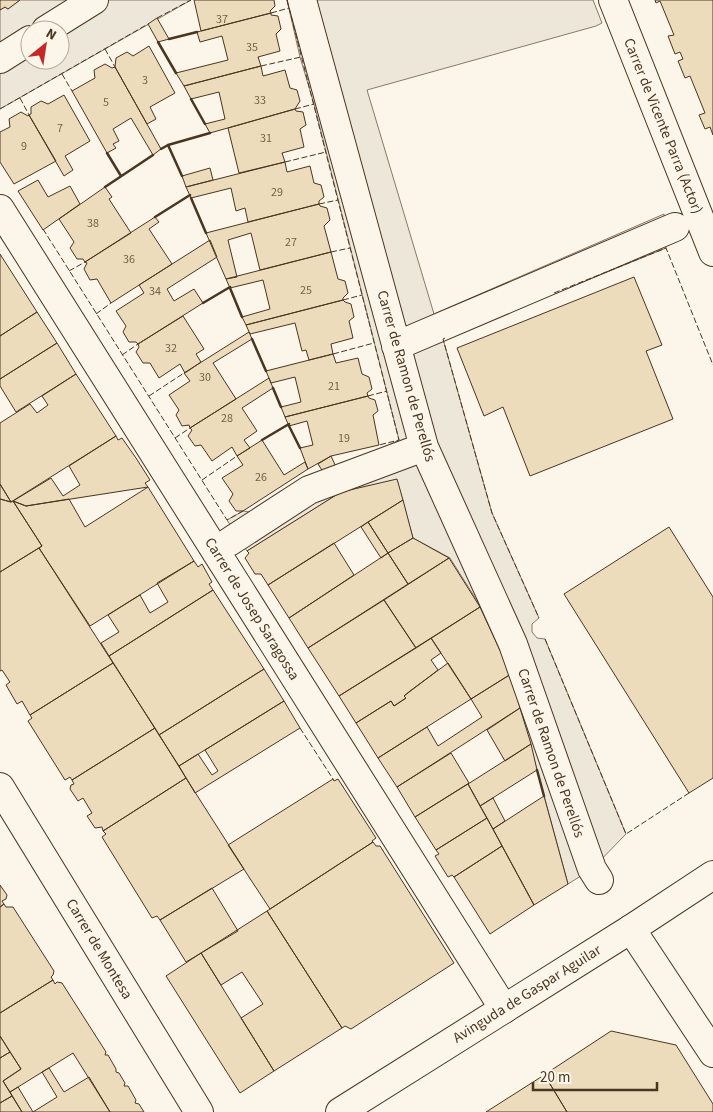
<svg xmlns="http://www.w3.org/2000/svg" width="713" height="1112" font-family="'Source Sans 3',sans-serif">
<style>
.parking{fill:#ede7d9;stroke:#887966;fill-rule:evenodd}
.building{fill:#ecdcbc;stroke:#4a3520}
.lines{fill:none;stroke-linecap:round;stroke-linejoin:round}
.minor-casing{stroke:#4a3520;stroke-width:30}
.major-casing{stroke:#4a3520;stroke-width:30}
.minor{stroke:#fbf6e9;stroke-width:28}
.major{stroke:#fbf6e9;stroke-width:28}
.fence{stroke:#4a3520;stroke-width:1;stroke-dasharray:6 2.5;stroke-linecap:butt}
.wall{stroke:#4a3520;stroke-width:2.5}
.labels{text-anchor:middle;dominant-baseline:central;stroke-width:4;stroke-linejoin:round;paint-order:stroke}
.number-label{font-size:12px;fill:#725f47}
.street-label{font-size:15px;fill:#4a3520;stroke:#fbf6e9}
</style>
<rect width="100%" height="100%" fill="#fbf6e9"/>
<path class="parking" d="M20 0H191L0 109V10L5 7 8 9ZM30 30H60V60H30Z
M287 0H593L602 23 596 26 367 90 434 314 664 214 666 248 443 339 492 513 539 618 532 624V632L537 638 545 639 626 834 592 869 568 884 511 674 503 656 481 607 450 558 413 538 397 480 341 492 247 551 227 520 243 511 256 513 399 440 314 104 300 57Z"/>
<path class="building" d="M0 0H20L8 9 5 7 0 10Z
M194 0H274L275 6 270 11 271 13 201 31Z
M655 0H713V135L710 127 705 129 699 115 705 113 690 76 685 78 678 61 683 59 680 52 675 54 668 36 674 35 660 1 656 3Z
M271 13V15L278 16 281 29 276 34 280 51 258 57 261 66 184 86 176 73 228 60 222 36 200 42 197 32Z
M157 18 169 39 158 42 148 24Z
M149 46 175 93 150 107 156 119 147 124 115 67 116 58 127 52 133 56Z
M105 64 112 68 115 67 161 149 153 155 131 118 113 129 119 141 113 144 116 148 107 153 72 91 95 78 94 70Z
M261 66 263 76 285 70 290 88 297 90 300 101 295 109 210 133 205 124 225 119 219 92 191 99 184 86Z
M64 95 90 141 65 156 73 170 64 176 29 115 31 114V107L41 101 48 104Z
M295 109 296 111 303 112 306 125 300 129 304 147 282 153 285 162 239 173 228 128Z
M21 112 28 116 29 115 56 161 14 184 0 162V132L10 127 9 119Z
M285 162 287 172 310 166 314 183 321 185 324 197 319 201V204L248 222 245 208 236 211 231 188 191 198 186 187Z
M210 168 213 180 186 187 182 176Z
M38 180 48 197 70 186 80 204 43 230 18 191Z
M105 187 112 197 109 199 131 233 85 262 83 259H77L70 248 74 242 59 219Z
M319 204 320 206 327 208 330 220 324 226 331 252 260 270 251 233 228 240 237 277 226 279 206 233Z
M155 217 159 222 149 229 172 264 111 303 97 279 90 280 84 269 87 263 85 262Z
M210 240 217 257 167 289 174 301 194 289 203 303 138 344 136 342H129L123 332 126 326 116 311 144 293 139 285Z
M331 252 338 279 345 281 348 293 343 298V300L246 325 242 317 270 309 263 280 230 288 226 279Z
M0 254 37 312 0 336Z
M634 277 662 345 646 351 673 419 530 476 503 407 484 416 457 348Z
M343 300 345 302 351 304 354 317 349 321 353 338 331 344 333 354 309 360 306 350 302 351 295 323 250 334 246 325Z
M37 312 57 343 0 379V336Z
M183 316 204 349 196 354 201 362 185 373 180 364 159 378 150 363H143L136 352 139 347 138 344Z
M249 332 252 339 213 363 236 399 190 428 189 425 182 426 176 415 179 410 169 395 190 381 184 373Z
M57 343 76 374 16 412 0 386V379Z
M333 354 336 363 358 358 362 374 369 377 372 389 367 393 368 396 285 417 281 407 301 402 295 377 271 383 266 371Z
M76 374 116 436 11 502 0 484V423L30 404 37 413 48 405 42 396Z
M269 378 273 388 242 408 257 431 244 440 250 448 237 456 232 447 212 461 201 445 195 446 188 436 192 430 190 428Z
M368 396 369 398 375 400 378 411 373 415 379 445 331 456 308 469 300 448 313 445 307 421 289 426 285 417Z
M116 436 118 440 122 438 136 458 150 480 145 483 148 487 26 506 13 501 51 478 63 496 80 485 69 466Z
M262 440 284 475 305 462 308 469 243 511H236L229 501 233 494 222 478 243 465 237 456Z
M331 456 337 469 325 475 318 464Z
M397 479 403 500 268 585 261 574H255L245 558 249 553 247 551 341 492Z
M0 484 11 502 0 499Z
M148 487 194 561 90 626 39 548 42 546 13 501 26 506 69 499 85 527Z
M0 499 11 502 13 501 42 546 0 572Z
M403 500 413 538 388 553 368 522Z
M368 522 388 553 381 558 361 527Z
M669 527 713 597V778L689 793 564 594Z
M413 538 449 558 408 584 388 553Z
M334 543 354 575 289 618 268 585Z
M39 548 113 663 30 715 22 701 17 704 6 685 10 682 2 670 0 671V572Z
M388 553 408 584 308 648 289 618Z
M449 558 480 607 416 648 384 600Z
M194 561 198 567 202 564 212 582 209 584 213 590 109 656 101 643 119 632 108 615 140 595 150 613 168 602 157 583Z
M213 590 264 669 159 735 109 656Z
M384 600 416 648 339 696 308 648Z
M480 607 511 674 471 699 431 638Z
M431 638 441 653 431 660 438 670 404 696 406 698 394 706 391 701 356 723 339 696Z
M113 663 155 728 72 780 70 777 65 780 28 721 32 718 30 715Z
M448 663 471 699 378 758 356 723 391 701 394 706 406 698 404 696 410 691Z
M264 669 284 701 179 766 159 735Z
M511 674 520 708 397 787 378 758 427 727 438 746 482 717 471 699Z
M284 701 300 728 195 793 179 766 198 754 212 775 218 771 205 750Z
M520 708 531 744 505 761 487 730Z
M155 728 186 778 103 831 102 827 95 828 87 816 92 813 83 798 78 801 70 789 71 785 74 784 72 780Z
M531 744 537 770 480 806 468 784Z
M451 753 469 783 415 817 397 787Z
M186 778 244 869 160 920 157 916 152 918 102 837 106 834 103 831Z
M333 779 334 781 338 779 376 838 372 841 373 842 270 909 228 845Z
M468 784 487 818 436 850 415 817Z
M544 796 568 884 534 905 493 829Z
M493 798 505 821 493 829 480 806Z
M487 818 502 846 454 877 452 875 448 877 435 856 439 854 436 850Z
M373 842 376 846H380L454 963 351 1029 345 1026 342 1028 267 911Z
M502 846 534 905 490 934 454 877Z
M0 885 7 895 6 899 2 901 4 904 0 907Z
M212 888 238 931 186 962 160 920Z
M4 904 6 907H13L54 971 53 975 51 977 53 980 0 1013V907Z
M267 911 342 1028 274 1071 241 1018 263 1004 242 972 221 985 201 953Z
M201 953 274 1071 240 1093 166 976Z
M53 980 55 984 57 982 62 983 106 1052 105 1055H108L116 1069V1072L119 1073 125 1083 124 1086H128L136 1100 135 1103 139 1104 144 1112H110L73 1053 10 1092 3 1081 21 1069 0 1036V1013Z
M611 1031 676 1045 713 1104V1112H567L547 1079 550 1078 547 1073Z
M0 1036 10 1052 0 1058Z
M10 1052 21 1069 3 1081 12 1096 0 1103V1058Z
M49 1068 64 1092 89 1077 110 1112H22L10 1092 18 1087 33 1112 57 1097 42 1072Z
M541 1077 544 1082 547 1079 567 1112H486Z
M12 1096 22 1112H0V1103Z"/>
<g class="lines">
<g class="minor-casing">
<path id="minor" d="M302 0 424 447 513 644 592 869 599 880
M613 0 713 252
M46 30 94 0
M0 59 30 40
M0 209 504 1009
M396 346 675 227
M229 542 309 490 424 447
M0 787 199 1112
M631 929 713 1053"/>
</g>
<g class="major-casing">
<path id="major" d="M340 1112 631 929 713 875"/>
</g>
<use href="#minor" class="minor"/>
<use href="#major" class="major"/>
<path class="fence" d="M287 0 399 440 379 445
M271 13 289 8
M157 18 191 0
M105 49 115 67
M261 66 301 57
M62 74 72 91
M20 98 29 115
M0 109 148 24
M295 109 314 104
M285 162 326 152
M319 204 338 200
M43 229 227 520 243 511
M331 252 350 248
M69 271 85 262
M554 293 666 248 713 365
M343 300 362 295
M96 314 111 303
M445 338 443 339 492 513 539 618
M333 354 374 343
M122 355 138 344
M149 396 184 373
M368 396 387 391
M175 438 190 428
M202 480 237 456
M545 639 626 834 689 793
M300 728 333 779"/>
<path class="wall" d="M169 39 197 32
M158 42 176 73
M191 99 205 124
M168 145 210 133
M161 149 168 145 182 176
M107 153 121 176
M105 187 153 155
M191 198 206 233
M155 217 190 195
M230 288 242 317
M203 303 230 287
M252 339 266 371
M273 388 281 407
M289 426 300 448
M262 440 289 424
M537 770 544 796"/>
</g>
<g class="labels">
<g class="number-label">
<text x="222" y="19">37</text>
<text x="252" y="47">35</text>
<text x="145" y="80">3</text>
<text x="260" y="100">33</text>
<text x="106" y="102">5</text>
<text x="60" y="128">7</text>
<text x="266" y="138">31</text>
<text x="24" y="146">9</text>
<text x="277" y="192">29</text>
<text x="93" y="223">38</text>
<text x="291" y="242">27</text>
<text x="129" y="259">36</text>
<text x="306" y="290">25</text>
<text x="155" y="291">34</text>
<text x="171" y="348">32</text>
<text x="205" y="377">30</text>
<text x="334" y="386">21</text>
<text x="227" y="418">28</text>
<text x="344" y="438">19</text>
<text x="261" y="477">26</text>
</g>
<g class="street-label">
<text transform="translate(663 126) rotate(68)">Carrer de Vicente Parra (Actor)</text>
<text transform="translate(406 376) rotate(74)">Carrer de Ramon de Perellós</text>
<text transform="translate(252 609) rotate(58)">Carrer de Josep Saragossa</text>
<text transform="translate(551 753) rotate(71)">Carrer de Ramon de Perellós</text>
<text transform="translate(99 949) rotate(59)">Carrer de Montesa</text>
<text transform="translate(527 994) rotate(-32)">Avinguda de Gaspar Aguilar</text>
</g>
</g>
<g transform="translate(45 45) rotate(30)"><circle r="24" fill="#fbf6e9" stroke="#b4a999"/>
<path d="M0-4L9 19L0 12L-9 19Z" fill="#c62828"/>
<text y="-8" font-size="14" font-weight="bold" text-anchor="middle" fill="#4a3520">N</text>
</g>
<path d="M533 1082v8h124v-8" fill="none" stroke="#4a3520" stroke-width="2.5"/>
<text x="540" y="1082" font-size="15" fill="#4a3520" stroke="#fbf6e9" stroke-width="4" paint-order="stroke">20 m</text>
</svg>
